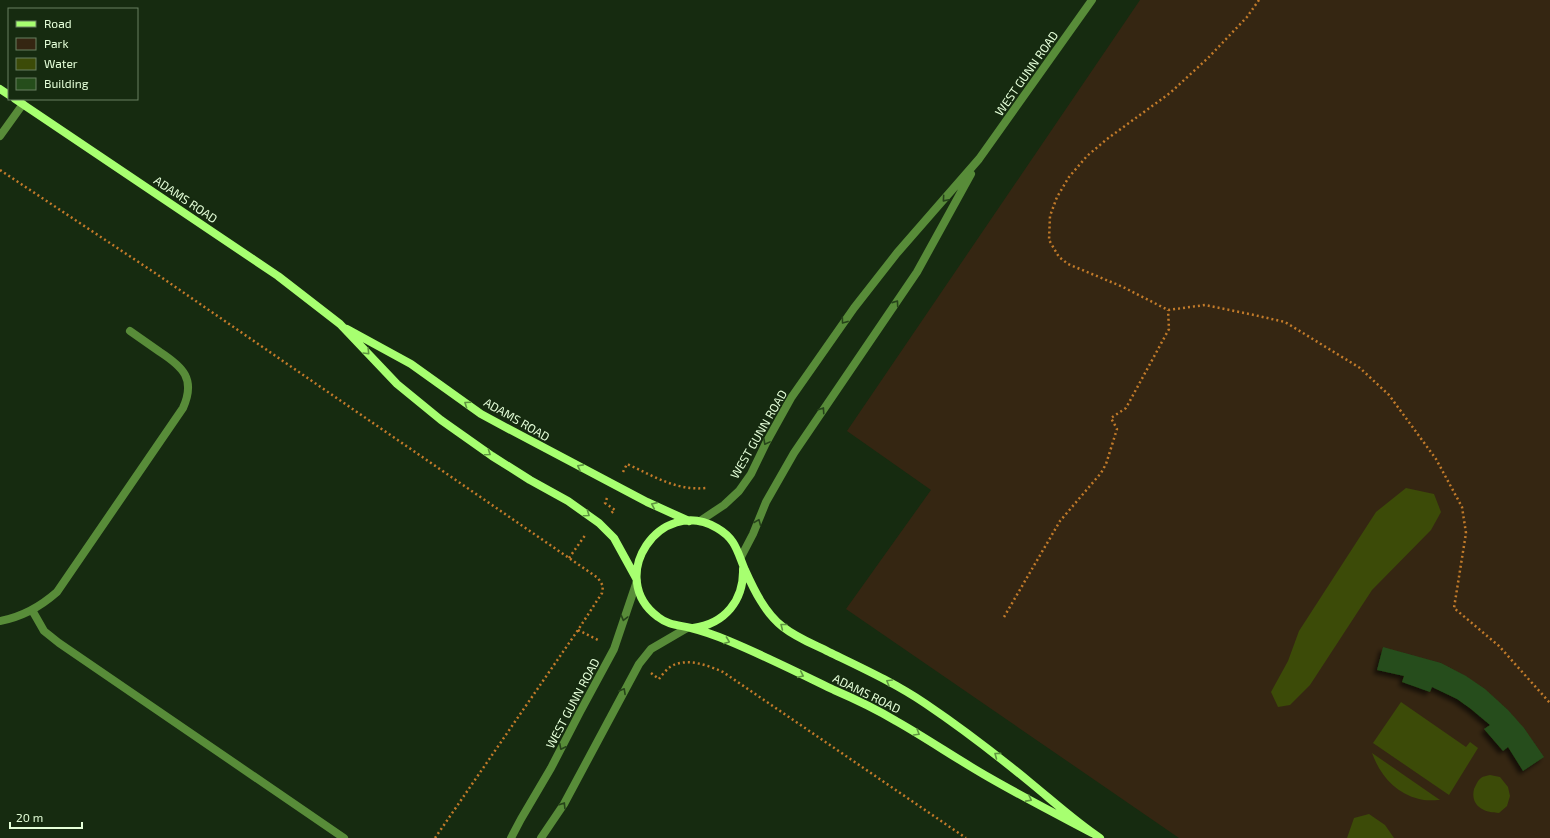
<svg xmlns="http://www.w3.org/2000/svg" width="1550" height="838" font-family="'Exo 2',sans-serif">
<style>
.green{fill:#352612}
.water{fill:#3c4b08}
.building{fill:#254d1b;filter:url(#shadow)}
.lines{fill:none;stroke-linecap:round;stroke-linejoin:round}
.path{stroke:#c27b2a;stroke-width:2.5;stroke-dasharray:2 3;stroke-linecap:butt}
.lane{stroke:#588c39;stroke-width:8}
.street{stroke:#588c39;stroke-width:8}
.secondary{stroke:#a7ff70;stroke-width:8}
.oneway{stroke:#26431a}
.oneway2{stroke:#5e9540}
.labels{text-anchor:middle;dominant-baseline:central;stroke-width:3;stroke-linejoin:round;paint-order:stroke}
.street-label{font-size:12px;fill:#e5ffd9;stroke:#162b10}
</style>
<defs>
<filter id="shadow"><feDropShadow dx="-3.5" dy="3.5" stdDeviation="2" flood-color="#0009"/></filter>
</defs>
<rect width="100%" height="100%" fill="#162b10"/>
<path class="green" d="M1140 0H1550V838H1179L846 609 931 490 847 431Z"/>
<path class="water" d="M1406 488 1434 494 1441 512 1431 530 1372 590 1310 685 1290 705 1278 707 1271 692 1288 661 1299 631 1376 512Z
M1401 702 1466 747 1470 742 1478 748 1449 795 1373 743Z
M1372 753 1440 800C1434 800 1425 801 1419 799 1395 793 1380 775 1372 753Z
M1490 775 1500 777 1508 787 1510 796 1507 806 1499 813C1484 813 1470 806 1474 789 1476 785 1478 780 1481 778 1483 776 1487 776 1490 775Z
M1369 814 1385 825 1394 838H1347L1354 818Z"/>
<path class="building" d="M1383 647 1441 663 1466 676 1485 689 1508 710 1524 728 1544 757 1523 771 1508 747 1503 751 1484 729 1490 725 1471 709 1457 699 1432 687 1430 692 1402 682 1404 676 1377 670Z"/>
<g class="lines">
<path class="path" d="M1259 0 1247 17 1208 58 1170 93 1107 139 1087 156 1069 177 1057 197 1050 216 1049 240 1059 257 1068 264 1123 287 1168 310 1205 305 1254 315 1285 322 1360 368 1389 395 1436 459 1462 507 1466 533 1454 608 1499 646 1550 703
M0 170 158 275 569 558 598 578 603 586 602 593 578 630 435 838
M623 472 627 464C654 476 676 491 706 488
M607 498 605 503 615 510 611 513
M569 558 586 534
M1004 617 1060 521 1101 473 1106 464 1117 429 1111 418 1126 408 1169 329 1168 310
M578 630 600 641
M651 673 659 679C662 675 666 670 670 667 686 657 707 665 723 672L966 838"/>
<path class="lane" d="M0 136 23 104
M32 610 44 631 59 643 344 838
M0 621C22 617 40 607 57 592L183 408C196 379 183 367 160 352 150 345 140 338 130 331"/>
<path class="street" d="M700 521 724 505 739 491 751 474 766 443 791 398 854 308 897 253 979 159 1092 0
M741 557 753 534 766 502 794 453 917 272 971 174
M511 838 521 819 551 768 580 712 614 649 637 581
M541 838 564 804 639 664 651 649 687 628"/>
<path class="secondary" d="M0 89 9 95
M15 99 278 276 340 324 397 384 441 420 492 456 530 480 568 501 599 523 614 538 636 578
M347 329 411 364 481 414 505 427 647 502 689 521
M693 628C725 624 744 600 743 569
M1092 833C1058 815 1023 797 990 778 958 760 928 739 896 721 876 709 855 699 834 690 799 673 765 656 729 641 717 636 703 631 691 628 679 625 668 625 658 617 605 578 660 495 717 528 736 539 737 551 745 570 754 590 765 613 783 627 797 638 813 644 829 652 862 668 895 683 926 704 963 729 998 756 1032 784 1054 802 1076 822 1100 838"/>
</g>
<defs><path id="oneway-chevron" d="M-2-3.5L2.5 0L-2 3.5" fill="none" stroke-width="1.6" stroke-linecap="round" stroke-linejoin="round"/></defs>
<g class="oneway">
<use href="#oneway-chevron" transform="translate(945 199) rotate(131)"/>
<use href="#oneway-chevron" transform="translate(896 303) rotate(-55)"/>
<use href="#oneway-chevron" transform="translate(844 321) rotate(126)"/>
<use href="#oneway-chevron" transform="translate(822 410) rotate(-56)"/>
<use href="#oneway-chevron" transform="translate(766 442) rotate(118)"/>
<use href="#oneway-chevron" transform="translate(758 522) rotate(-68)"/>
<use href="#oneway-chevron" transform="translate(624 618) rotate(105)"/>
<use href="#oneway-chevron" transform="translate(623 691) rotate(-61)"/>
<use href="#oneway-chevron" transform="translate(562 747) rotate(117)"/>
<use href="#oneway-chevron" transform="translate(563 805) rotate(-58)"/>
</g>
<g class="oneway2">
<use href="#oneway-chevron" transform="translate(367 352) rotate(46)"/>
<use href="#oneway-chevron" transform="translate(467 404) rotate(-145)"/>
<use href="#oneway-chevron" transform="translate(488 453) rotate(35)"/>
<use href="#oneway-chevron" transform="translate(580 467) rotate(-152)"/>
<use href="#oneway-chevron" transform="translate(654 505) rotate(-156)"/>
<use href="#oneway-chevron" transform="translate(587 514) rotate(35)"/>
<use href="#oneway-chevron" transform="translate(783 626) rotate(-142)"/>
<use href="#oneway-chevron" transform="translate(727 641) rotate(21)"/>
<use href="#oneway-chevron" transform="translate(801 675) rotate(25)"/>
<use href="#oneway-chevron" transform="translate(889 682) rotate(-150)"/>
<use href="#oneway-chevron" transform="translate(917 733) rotate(31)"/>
<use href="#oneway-chevron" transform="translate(997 755) rotate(-143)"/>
<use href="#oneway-chevron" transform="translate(1029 799) rotate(28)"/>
</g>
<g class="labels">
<g class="street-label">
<text transform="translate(1026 73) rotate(-55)">WEST GUNN ROAD</text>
<text transform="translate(186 199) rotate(34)">ADAMS ROAD</text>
<text transform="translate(517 419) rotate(30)">ADAMS ROAD</text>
<text transform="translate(758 434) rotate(-60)">WEST GUNN ROAD</text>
<text transform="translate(867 693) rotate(26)">ADAMS ROAD</text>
<text transform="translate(572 703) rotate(-62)">WEST GUNN ROAD</text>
</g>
</g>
<rect x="8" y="8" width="130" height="92" fill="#162b10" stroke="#698060"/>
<rect x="16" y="21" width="20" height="6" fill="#a7ff70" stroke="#698060"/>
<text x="44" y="28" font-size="12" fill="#e5ffd9">Road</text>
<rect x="16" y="38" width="20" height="12" fill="#352612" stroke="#698060"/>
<text x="44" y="48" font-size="12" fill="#e5ffd9">Park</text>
<rect x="16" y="58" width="20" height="12" fill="#3c4b08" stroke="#698060"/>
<text x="44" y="68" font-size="12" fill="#e5ffd9">Water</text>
<rect x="16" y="78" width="20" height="12" fill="#254d1b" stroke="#698060"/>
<text x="44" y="88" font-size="12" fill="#e5ffd9">Building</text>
<path d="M10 822v6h72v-6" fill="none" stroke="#e5ffd9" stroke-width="2"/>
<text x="16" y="822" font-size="12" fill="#e5ffd9" stroke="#162b10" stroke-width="3" paint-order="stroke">20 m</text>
</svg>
